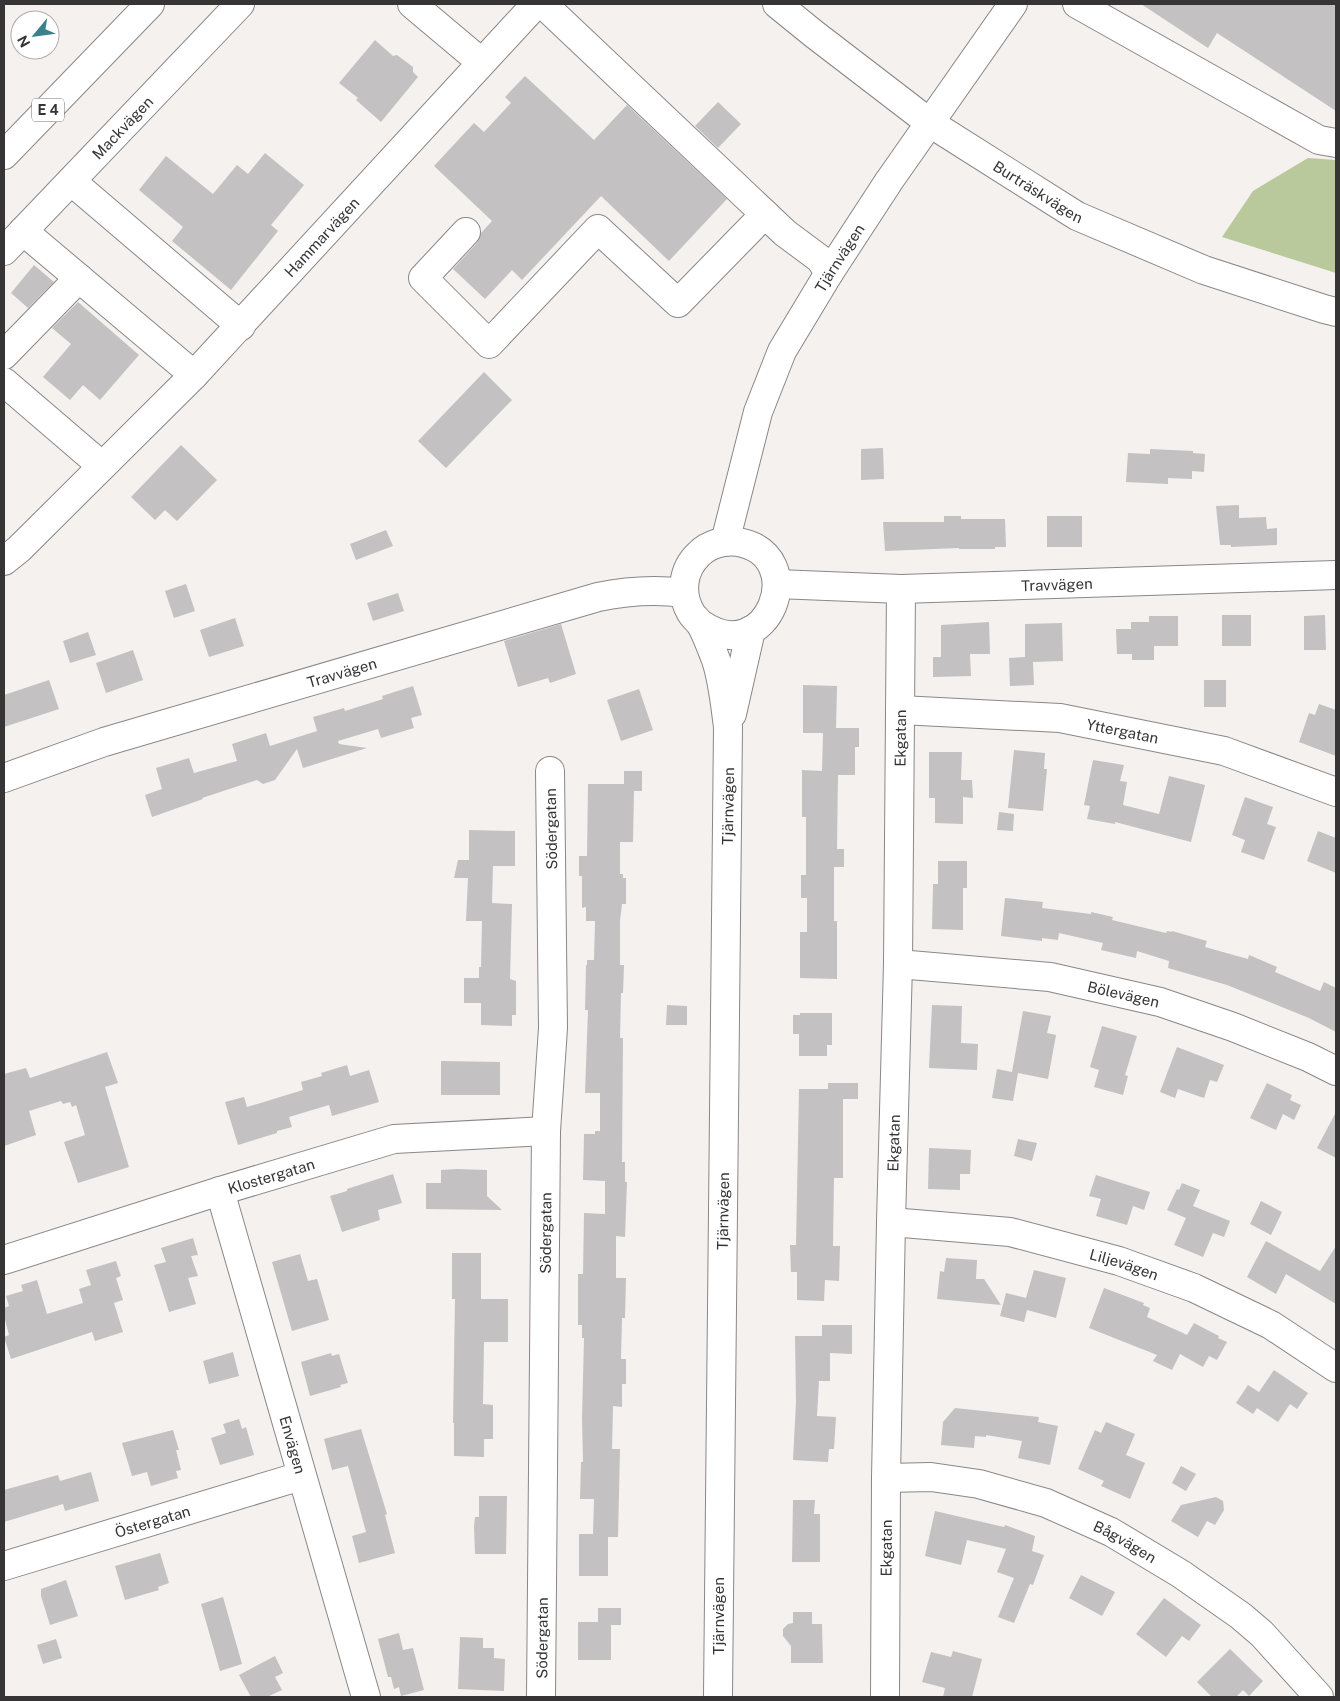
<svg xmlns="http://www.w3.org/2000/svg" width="1340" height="1701" font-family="'Public Sans',sans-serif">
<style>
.green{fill:#b9c99c}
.building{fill:#c4c1c3}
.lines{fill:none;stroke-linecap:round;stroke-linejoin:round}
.minor-casing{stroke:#8a8786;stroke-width:30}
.highway-casing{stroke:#8a8786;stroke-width:30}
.minor{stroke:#fff;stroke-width:28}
.highway{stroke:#fff;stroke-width:28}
.labels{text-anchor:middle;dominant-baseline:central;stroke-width:4;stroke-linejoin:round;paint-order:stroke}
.shield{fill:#fff;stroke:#727171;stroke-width:1}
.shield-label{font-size:14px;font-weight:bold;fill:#363434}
.street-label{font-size:15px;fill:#363434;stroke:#fff}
</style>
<rect width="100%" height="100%" fill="#f4f1ef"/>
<path class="green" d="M1308 158 1336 160V273L1222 237 1253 191Z"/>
<path class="building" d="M1141 4H1336V111L1217 33 1208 48Z
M375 40 393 56 397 55 413 67V72L418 77 381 122 356 100 358 98 339 83Z
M525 76 594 140 627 105 727 199 669 261 601 196 522 280 512 270 485 299 453 269 477 243 481 233 492 221 434 166 474 123 484 132 511 103 505 97Z
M718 102 741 124 718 148 695 126Z
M265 153 304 185 271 225 278 231 231 290 172 241 183 227 139 190 166 156 213 194 237 165 248 174Z
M34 265 54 282 28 308 11 293Z
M78 302 139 355 100 400 83 385 70 400 43 377 71 344 52 328Z
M484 372 512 400 446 468 418 441Z
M181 445 217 480 177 521 165 510 155 520 131 497Z
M883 448 884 479 861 480V449Z
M1150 449 1193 451V453L1205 454 1204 472 1192 471V479L1168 478V484L1126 482 1128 453 1150 454Z
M1239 505V518L1266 517 1267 529 1277 528V545L1231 547V545H1220L1216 506Z
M944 516H961V519H1005L1006 547H995V549H959V548L885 551 883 522H944Z
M1047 516H1082V547H1047Z
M386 530 393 546 356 560 350 544Z
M186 584 195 611 174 618 165 591Z
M398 593 404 611 373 621 367 603Z
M1222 615H1251V646H1222Z
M1325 615 1326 650H1304V616Z
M1149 616H1178V646H1154V660H1132V654H1117L1116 629H1131V622H1149Z
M235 618 244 646 209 657 200 630Z
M989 622 990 654H970L971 676 933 677V657H941V625Z
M1062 623 1063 661 1033 662 1034 685 1010 686 1009 658 1025 657V624Z
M561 624 576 674 550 683 548 678 518 687 504 641Z
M88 632 96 655 70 663 63 641Z
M133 650 143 680 106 693 96 663Z
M49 680 59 709 4 727V695Z
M1204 680H1226V707H1204Z
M803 685 837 686 836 728H859V747H855V775H838L837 849H844V867H834V921H837V979L800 978V932H807V898H801V875H806V817H802V770L822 771 823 733H803Z
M413 686 422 715 411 718 414 728 381 738 378 729 338 741 339 744 367 748 303 768 297 749 275 780 263 784 257 780 202 798 203 799 152 817 145 795 162 789 156 768 189 758 194 773 237 761 232 744 266 733 270 746 317 731 313 717 344 708 345 711 383 699 382 696Z
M639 689 653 730 621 741 607 700Z
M1319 704 1336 710V756L1299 742 1309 713 1315 715Z
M1014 750 1045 753 1044 769H1047L1043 811 1008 808Z
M929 752H962L961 780H972L973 798 963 797V824L935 823V798H929Z
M1093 760 1124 765 1120 781 1127 782 1123 805 1159 814 1169 776 1205 785 1191 842 1115 822V824L1087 819 1090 806 1084 805Z
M624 771H642V791H634L633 842H620V874H623V878H626V904H622L620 921V965H624L623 993H621L620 1038H623L622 1162H625V1182H627L625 1237 616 1236V1278H626L625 1318H622L621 1359H626V1384H622V1407L613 1406 612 1449H620L618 1537H608V1576H579V1534H593L594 1499H580L581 1462H583L582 1418 584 1338H582V1325H578V1274H583L584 1213 605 1214V1181L583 1180 584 1134H595V1131H600V1093H585L588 1010H585L586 965H587V960H594L595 921H586V907L582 908V876H579V856H587L588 784H624Z
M1245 797 1273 807 1267 824 1276 827 1264 860 1241 852 1245 840 1232 835Z
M999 812 1014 814 1013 831 997 830Z
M469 830 515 831V866H493L492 903 512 904 510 979 516 981V1015H512V1026L481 1025V1003H464V978H479V967H481L482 921H466L468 878H454L458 860H469Z
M1318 831 1336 838V873L1307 861Z
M938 861H967V888H963V930L932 929 933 884H938Z
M1005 898 1043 902 1042 908 1091 914V912L1113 917 1112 920 1166 933 1167 931 1172 932V931L1207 941 1205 947 1248 959 1249 955 1277 967 1275 972 1320 991 1324 982 1336 988V1032L1309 1018 1227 985 1168 968 1169 961 1137 951 1136 958 1101 950 1103 943 1059 933 1058 940 1042 938V941L1001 936Z
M667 1005 687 1006V1025H666Z
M932 1005 962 1006 961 1043 978 1044 977 1070 929 1068Z
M1023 1011 1051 1016 1047 1033 1056 1035 1048 1079 1018 1073 1013 1101 992 1098 997 1069 1012 1072Z
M800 1013H832V1045H827V1056H799V1034H793V1015H800Z
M1102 1026 1137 1036 1125 1075 1128 1076 1123 1095 1094 1087 1099 1070 1090 1067Z
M1177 1047 1224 1065 1217 1082 1210 1080 1204 1098 1178 1089 1175 1098 1160 1092Z
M107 1052 118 1083 105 1087 129 1167 78 1183 64 1142 85 1135 76 1105 72 1107 70 1102 63 1104 61 1101 29 1111 36 1135 4 1146V1074L26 1068 30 1078Z
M441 1061 500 1062V1095H441Z
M347 1065 350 1076 369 1070 379 1102 332 1116 329 1105 289 1117 292 1127 277 1131V1133L238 1145 225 1102 244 1097 247 1107 303 1090 301 1082 322 1076 321 1073Z
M828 1083H858V1099H843V1178H834L833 1246H840L839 1281 825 1280 824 1301 797 1300V1272H791L790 1245H796L799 1089H828Z
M1267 1083 1292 1095 1290 1100 1301 1105 1294 1120 1283 1114 1276 1130 1250 1118Z
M1336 1112V1158L1317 1148Z
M1018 1139 1037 1143 1032 1161 1014 1156Z
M929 1148 971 1150 970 1174H960V1190L928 1189Z
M457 1169 487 1170V1196L502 1210 426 1209V1183H441V1170Z
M393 1174 402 1203 378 1210 380 1220 342 1232 330 1196 347 1191V1189Z
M1096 1175 1150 1192 1144 1210 1133 1206 1127 1225 1096 1216 1101 1199 1089 1196Z
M1182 1183 1200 1190 1193 1206 1230 1221 1224 1237 1213 1233 1203 1257 1174 1245 1186 1218 1167 1210 1177 1189 1179 1190Z
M1261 1201 1282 1212 1271 1235 1250 1224Z
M193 1238 198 1255 191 1256 198 1276 188 1278 196 1304 169 1312 154 1265 166 1262 161 1248Z
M1266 1241 1320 1271 1336 1246V1304L1286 1274 1276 1294 1247 1277Z
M452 1253H481V1299H508V1342H484L483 1404 493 1405V1439H484V1457L454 1456V1423H453L455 1299H452Z
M300 1254 308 1281 317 1279 329 1320 292 1331 272 1262Z
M946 1258 977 1260 976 1279H984L1001 1305 937 1299 940 1271 944 1272Z
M116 1261 121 1276 116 1278 123 1300 114 1303 123 1332 95 1341 92 1332 11 1359 4 1337 9 1335 4 1316V1308L9 1306 6 1296 23 1291 21 1285 37 1280 47 1314 83 1303 79 1289 91 1285 86 1270Z
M1034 1270 1066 1278 1056 1318 1027 1310 1024 1322 1000 1316 1006 1293 1026 1298Z
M1104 1288 1144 1303 1143 1305 1150 1308 1147 1317 1183 1333 1187 1335 1194 1323 1219 1336 1218 1338 1227 1342 1217 1360 1209 1356 1203 1367 1180 1354 1172 1370 1153 1361 1157 1355 1089 1328Z
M822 1325H852V1354L830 1353V1381H819L817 1416 836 1417 834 1449H829L828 1462 793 1460 796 1402 795 1336H822Z
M233 1352 239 1376 209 1384 203 1361Z
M331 1353 332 1356 339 1354 348 1383 340 1385 341 1387 310 1396 301 1362Z
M1274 1370 1308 1393 1297 1409 1290 1404 1278 1422 1257 1408 1253 1414 1236 1403 1248 1385 1259 1392Z
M955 1408 1039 1417 1038 1422 1058 1426 1050 1465 1018 1458 1022 1441 986 1435V1437L975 1436 974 1448 941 1445 943 1422Z
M239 1419 242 1429 246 1427 254 1455 220 1465 211 1438 226 1433 223 1424Z
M1106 1422 1135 1434 1126 1455 1145 1463 1130 1499 1101 1486 1104 1481 1078 1469 1095 1430 1101 1433Z
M361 1429 387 1514 385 1515 395 1553 359 1563 352 1536 366 1532 348 1466 332 1470 324 1439Z
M173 1430 179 1450H176L181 1470 176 1471 178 1478 151 1486 147 1472 132 1476 122 1443Z
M1181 1466 1196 1474 1186 1491 1172 1483Z
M91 1472 99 1501 65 1511 63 1504 4 1522V1490L58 1475 60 1481Z
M479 1496H507L506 1554H475L474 1526 475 1517H479Z
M1216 1497 1223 1501 1224 1510 1215 1525 1207 1521 1198 1537 1171 1521 1181 1505Z
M793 1500H815L814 1514H820V1562H792Z
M935 1511 1004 1527 1005 1525 1035 1536 1032 1551 1044 1555 1033 1585 1030 1584 1014 1623 998 1617 1014 1578 997 1572 1006 1549 967 1540 961 1565 925 1556Z
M160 1553 169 1583 158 1587 159 1590 125 1600 115 1566Z
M1081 1575 1115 1592 1102 1616 1069 1598Z
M66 1580 78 1616 50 1625 41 1596V1589Z
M223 1597 242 1664 220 1671 201 1604Z
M1164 1598 1201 1625 1189 1641 1182 1636 1166 1657 1136 1634Z
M598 1608H621V1625H611V1660H578V1622H598Z
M793 1612H812V1624H822L823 1663H791V1646L783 1636V1629L788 1624 793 1623Z
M399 1633 403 1650 413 1648 424 1690 401 1696 399 1687 394 1689 391 1677H388L378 1639Z
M460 1637 483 1638V1648H494V1658L505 1659 504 1691 458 1689Z
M56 1639 62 1658 43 1664 37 1645Z
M1230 1649 1263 1681 1249 1696 1243 1690 1236 1697H1212L1197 1682Z
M953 1651 982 1659 972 1697H943L945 1688 922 1682 931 1652 951 1657Z
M275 1656 283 1673 275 1677 282 1690 267 1697H251L239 1675Z"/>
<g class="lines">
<g class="minor-casing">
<g id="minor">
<path d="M412 4 481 62"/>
<path d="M543 4 785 233 820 259 829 273"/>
<path id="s1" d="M777 4 814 34 930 123 1077 216 1204 270 1324 309 1336 312"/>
<path d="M1077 4 1319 140 1336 143"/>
<path d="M71 181 241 326"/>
<path d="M23 231 194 375"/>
<path d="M466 232 423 278 489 344 598 229 678 303 765 214"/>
<path id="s2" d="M4 251 240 4"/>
<path d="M4 355 79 278"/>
<path d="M4 382 102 466"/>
<path id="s3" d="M725 542 758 412 782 351 829 273 889 181 1013 4"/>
<path id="s4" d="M4 561 19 549 194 375 536 4"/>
<path id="s5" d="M777 584 901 589 1336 575"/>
<path d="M701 624C768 671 812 555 738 542 724 540 709 544 699 554 682 570 680 594 691 613 694 618 698 620 701 625 706 633 712 650 716 660 723 681 725 705 728 727L718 1695"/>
<path id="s6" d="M900 710 1060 718 1224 751 1336 792"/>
<path d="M732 714 751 630"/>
<path id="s7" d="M4 778 104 742 598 597C627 591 654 589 684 593"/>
<path id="s8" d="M898 964 1050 977 1160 1002 1233 1027 1308 1057 1336 1071"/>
<path id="s9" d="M220 1191 366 1697"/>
<path id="s10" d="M891 1222 1010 1232 1119 1261 1194 1288 1271 1325 1336 1368"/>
<path id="s11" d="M4 1260 220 1191 394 1139 546 1131"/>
<path id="s12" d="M886 1478 931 1477 979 1484 1046 1503 1111 1532 1181 1574 1241 1616 1262 1634 1319 1697"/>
<path id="s13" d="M4 1566 301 1476"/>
<path id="s14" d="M541 1697 546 1131 553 1028 550 771"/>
<path id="s15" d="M885 1697 886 1478 891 1222 898 964 901 589"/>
</g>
</g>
<g class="highway-casing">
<path id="highway" d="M4 155 150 4"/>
</g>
<use href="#minor" class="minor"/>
<use href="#highway" class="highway"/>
</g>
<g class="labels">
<rect class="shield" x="32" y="98.5" width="32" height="23" rx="4"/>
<g class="shield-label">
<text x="48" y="110">E 4</text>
</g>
<g class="street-label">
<text stroke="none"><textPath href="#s2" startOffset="171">Mackvägen</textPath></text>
<text stroke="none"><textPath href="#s1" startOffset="322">Burträskvägen</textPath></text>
<text stroke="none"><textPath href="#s4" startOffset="454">Hammarvägen</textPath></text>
<text stroke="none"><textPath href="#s3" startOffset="309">Tjärnvägen</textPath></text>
<text stroke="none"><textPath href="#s5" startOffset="280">Travvägen</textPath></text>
<text stroke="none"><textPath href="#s7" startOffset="354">Travvägen</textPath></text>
<text stroke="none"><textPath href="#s6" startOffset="224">Yttergatan</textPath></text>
<text stroke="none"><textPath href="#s15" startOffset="959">Ekgatan</textPath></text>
<text transform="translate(728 806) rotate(-89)">Tjärnvägen</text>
<text transform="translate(551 829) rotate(-91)">Södergatan</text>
<text stroke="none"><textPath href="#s8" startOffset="228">Bölevägen</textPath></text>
<text stroke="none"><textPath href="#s15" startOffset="554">Ekgatan</textPath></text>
<text stroke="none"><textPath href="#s11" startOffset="280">Klostergatan</textPath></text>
<text transform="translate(723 1211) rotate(-89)">Tjärnvägen</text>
<text stroke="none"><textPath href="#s14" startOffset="464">Södergatan</textPath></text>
<text stroke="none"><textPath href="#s10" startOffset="238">Liljevägen</textPath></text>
<text stroke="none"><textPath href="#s9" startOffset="264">Envägen</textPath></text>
<text stroke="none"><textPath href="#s13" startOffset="155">Östergatan</textPath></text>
<text stroke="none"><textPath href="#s12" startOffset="251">Bågvägen</textPath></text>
<text stroke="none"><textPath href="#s15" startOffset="149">Ekgatan</textPath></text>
<text transform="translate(718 1616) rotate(-90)">Tjärnvägen</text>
<text stroke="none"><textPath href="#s14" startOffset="59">Södergatan</textPath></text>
</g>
</g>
<rect width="1340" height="1701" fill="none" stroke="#363434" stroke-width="10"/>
<g transform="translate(35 35) rotate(241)"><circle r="24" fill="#ffffff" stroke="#afaeae"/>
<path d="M0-4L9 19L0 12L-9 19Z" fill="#3a818b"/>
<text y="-8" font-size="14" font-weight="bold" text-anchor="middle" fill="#363434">N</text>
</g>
</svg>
